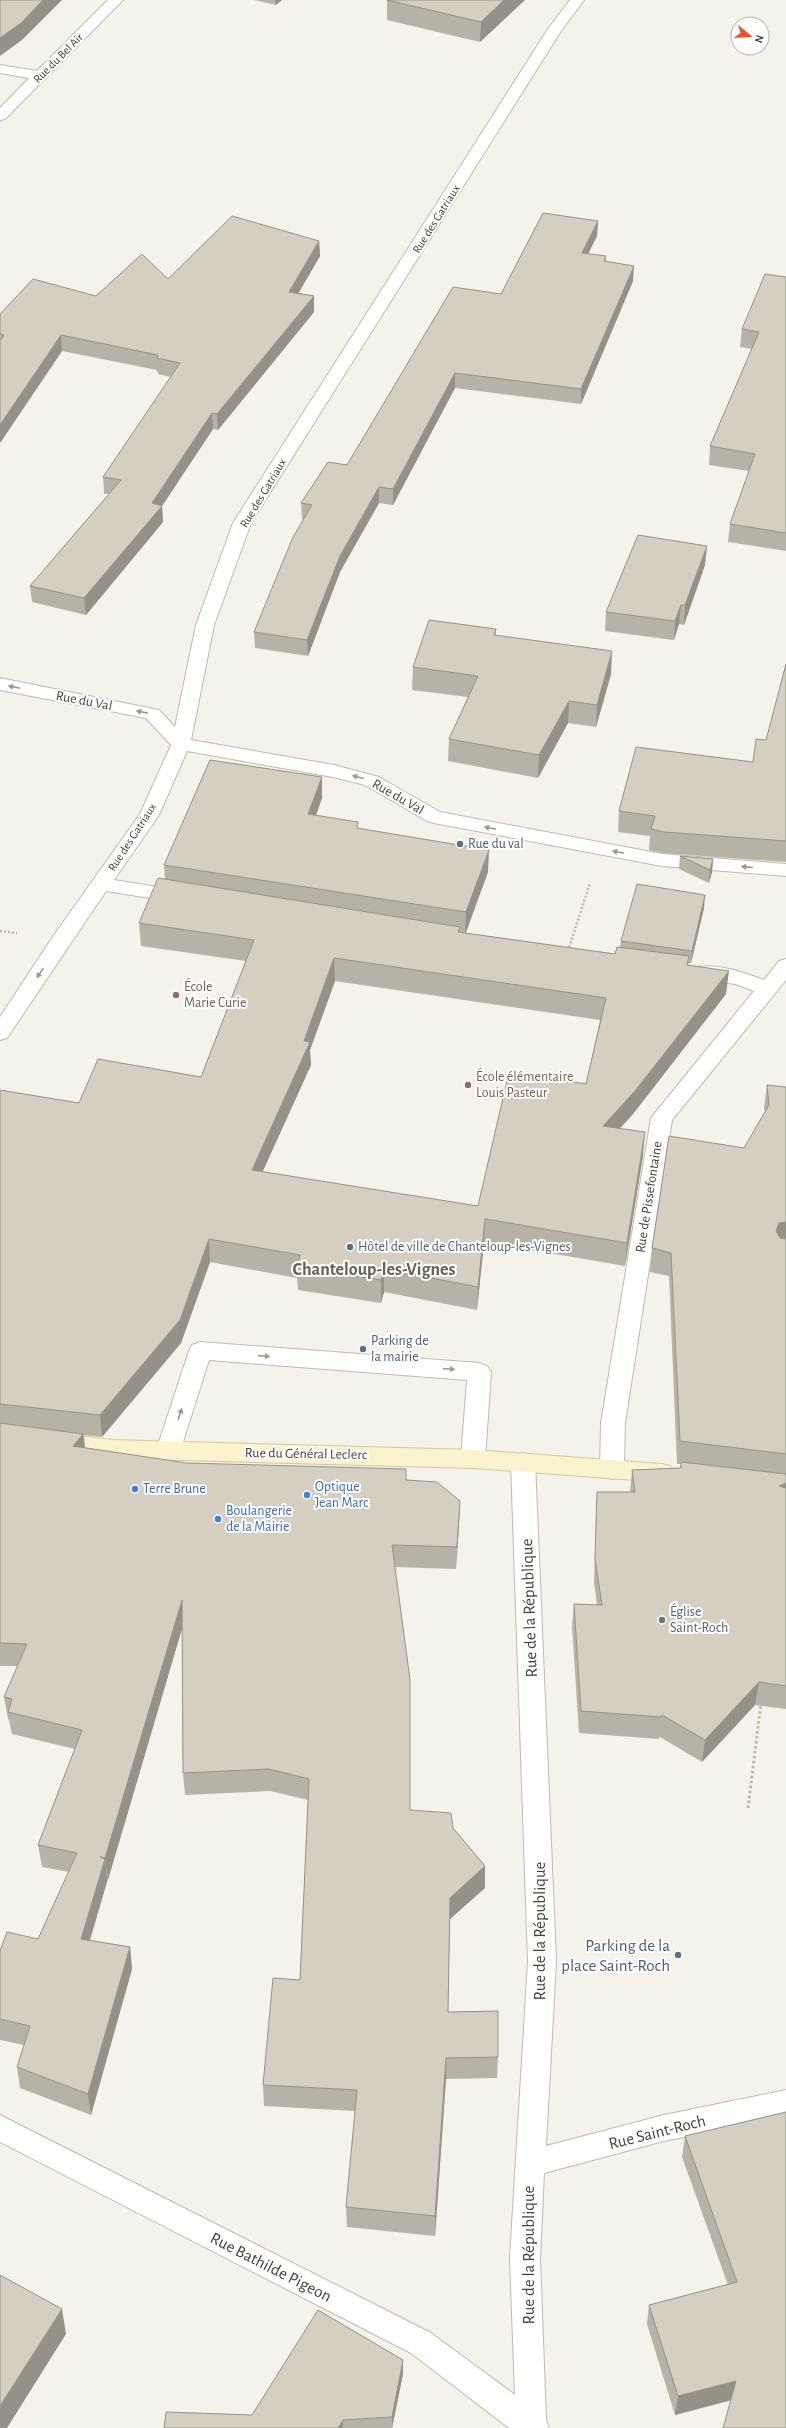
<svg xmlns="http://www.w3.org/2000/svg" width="786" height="2428" font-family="'Alegreya Sans',sans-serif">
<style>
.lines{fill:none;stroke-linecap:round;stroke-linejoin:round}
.service-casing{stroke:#c0baae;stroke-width:2}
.minor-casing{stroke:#c0baae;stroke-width:2}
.secondary-casing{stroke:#d1c79e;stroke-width:2}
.path-far1{stroke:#c0b7a0;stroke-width:2.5;stroke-dasharray:2 2;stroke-linecap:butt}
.path{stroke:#c0b7a0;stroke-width:3;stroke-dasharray:2.5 2.5;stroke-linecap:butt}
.service{fill:#fff;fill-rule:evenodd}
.minor{fill:#fff;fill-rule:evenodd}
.secondary{fill:#fbf3ce;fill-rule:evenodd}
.wall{fill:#b7b2a6;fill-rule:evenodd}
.shaded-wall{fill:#959187}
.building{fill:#d5cfc1;stroke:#959187;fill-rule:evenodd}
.oneway{fill:#9a9892}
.service-dot{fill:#5c6f8a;stroke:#fff;stroke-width:1.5}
.education-dot{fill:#8d6e63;stroke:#fff;stroke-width:1.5}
.shop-dot{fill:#3f7fe0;stroke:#fff;stroke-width:1.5}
.worship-dot{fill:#6b7280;stroke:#fff;stroke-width:1.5}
.labels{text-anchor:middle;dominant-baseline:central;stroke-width:4;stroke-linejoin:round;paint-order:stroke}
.far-street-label{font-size:12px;fill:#484339;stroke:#fff}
.street-label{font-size:14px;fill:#484339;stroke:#fff}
.service-label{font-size:14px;fill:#4e5e75;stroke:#fff;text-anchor:start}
.education-label{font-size:14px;fill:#785e54;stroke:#fff;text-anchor:start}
.shop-label{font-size:14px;fill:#366cbe;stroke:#fff;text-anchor:start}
.worship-label{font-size:14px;fill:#5b616d;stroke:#fff;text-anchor:start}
.near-street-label{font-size:17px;fill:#484339;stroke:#fff}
.near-service-label{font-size:17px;fill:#4e5e75;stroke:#fff;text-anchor:end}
.district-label{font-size:18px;font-weight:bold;fill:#6a6251;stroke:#fff}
</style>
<rect width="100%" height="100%" fill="#f4f2eb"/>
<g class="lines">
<g class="service-casing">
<path id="service" d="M200 1342 479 1363 487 1366 491 1372 485 1459 481 1465 473 1468 465 1465 461 1459 467 1380 209 1360 180 1451 176 1457 168 1460 160 1457 156 1451 189 1351 192 1345Z"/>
</g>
<g class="minor-casing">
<path id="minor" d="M108 0H123L5 119 0 120V108L29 78 0 73V65L37 71Z
M570 0H584L561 31 251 523 214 625 191 740 334 765 379 777 440 812 662 854 786 864V876L662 866 434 823 427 821 365 785 333 777 187 751 159 815 114 880 189 892 192 897 189 902 182 903 106 891 7 1038 0 1040V1017L54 935 140 814 171 745 146 718 0 690V678L159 710 175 727 196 625 233 523 548 29Z
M786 959V980L672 1120 625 1423 624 1470 620 1477 612 1479 604 1477 600 1470 601 1423 651 1118 754 991 735 984 692 978 689 973 692 968C714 962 743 972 764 980L779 961Z
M523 1453 531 1456 535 1462 556 1961 546 2146 664 2115 786 2090V2116L664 2141 544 2173 540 2258 546 2420 549 2428H509L411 2353 0 2142V2115L431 2333 515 2395 510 2258 528 1961 511 1462 515 1456Z"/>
</g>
<g class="secondary-casing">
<path id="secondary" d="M0 1426 112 1440 473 1450 662 1464 670 1466 674 1473 670 1480 662 1482 473 1468 112 1458 0 1444Z"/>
</g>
<path class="path-far1" d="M0 931 17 933
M568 951 590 883"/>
<path class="path" d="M748 1808 761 1703"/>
<use href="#service" class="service"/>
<use href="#minor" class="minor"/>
<use href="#secondary" class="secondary"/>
</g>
<path class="wall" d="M254 0H282L276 5Z
M387 0H525L480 42 387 20Z
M598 221 597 236 588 254 606 256V261L633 281 581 404 455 388 393 505 379 503 340 572 308 656 255 648 254 632 304 519H302L301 503 347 465 501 294Z
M319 241 320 256 298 293 314 296V312L218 430 213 429 162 506 163 522 86 615 32 602 30 586 109 494H104L103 477 171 377 158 374 157 370 62 351 0 443V314L96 296 168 279Z
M786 277V551L728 542 730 524 749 471 709 465 710 446 752 349 740 347 742 329Z
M705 565 684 625 679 624 674 640 605 631 606 612Z
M496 629V635L611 674 596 727 568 723 538 778 448 761 449 739 468 697 412 690 413 667Z
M786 664V862L662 853 649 850 650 836 618 832 619 811 753 762 766 740Z
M322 777V798L316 816 358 828 488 872 466 933 615 954 620 948 621 941 704 908 691 963H689L688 965 726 994 633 1114 620 1128 643 1155 625 1266 484 1242 477 1310 384 1292 381 1303 298 1290 297 1278 210 1262 181 1343 102 1437 84 1435 85 1448 187 1463 406 1480 460 1501 459 1524 456 1569 395 1567 410 1810 453 1828 485 1866V1888L450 1919 448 2012 498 2057 497 2078 446 2079 435 2236 347 2227 346 2207 355 2111 264 2106 263 2085 300 1980 308 1800 270 1791 185 1795 183 1773 182 1628 90 1940 130 1947 132 1969 91 2115 20 2088 17 2067 24 2045 0 2040V1951L38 1939 69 1872 42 1867 38 1845 75 1749 12 1734 9 1720 8 1719 4 1697 18 1666H0V1090L79 1103 201 1077 246 961 141 946 139 923 165 880 164 865ZM335 981 600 1020 586 1084 478 1206 262 1172 311 1065 310 1050Z
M680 856 713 859 712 872 709 883 679 869Z
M767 1085 786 1087V1709L755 1705 702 1762 660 1737 659 1739 579 1733 572 1626 574 1604 597 1605 594 1582 596 1515 597 1492H630L632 1470 680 1468 681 1464H677L669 1276 650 1272 652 1248 744 1148 765 1112 764 1108Z
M786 2112 731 2400 675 2415 647 2324 649 2305 728 2285 682 2157 685 2136Z
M403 2360V2374L392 2428H164L252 2415Z"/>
<path class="shaded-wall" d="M43 0H62L22 40 0 56V38Z
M275 0H282L276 5Z
M504 0H525L480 42 481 22Z
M598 221 597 236 581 268 582 253Z
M319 241 320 256 290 308 289 292Z
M634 266 633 281 581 404V389Z
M314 296V312L218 430 217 414Z
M61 335 62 351 0 443V425Z
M455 373V388L393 505V489Z
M212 413 213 429 162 506 163 522 86 615 84 598 152 503Z
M379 487V503L340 572 308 656 307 640 340 556Z
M707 546 705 565 684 625 685 605Z
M681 605 679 624 674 640 675 621Z
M612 651 611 674 596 727 597 705Z
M569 701 568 723 538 778 539 755Z
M322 777V798L308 836V814Z
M489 850 488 872 465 934 466 912Z
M713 859 712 872 709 883 710 870Z
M705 895 704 908 691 963 692 951Z
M334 958 335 981 310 1050 311 1065 253 1193 252 1170 304 1041Z
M729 971 726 994 633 1114 601 1149 603 1126Z
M645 1132 643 1155 625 1266 627 1243Z
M485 1219 484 1242 477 1310 478 1287Z
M786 1222V1244L773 1254 776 1231 779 1223Z
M209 1239 210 1262 181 1343 102 1437 100 1415Z
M384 1269V1292L381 1303V1280Z
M83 1434 86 1456 73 1446Z
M786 1483V1504L779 1486Z
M460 1501 459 1524 456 1569 457 1547Z
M182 1600 184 1622 108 1880 105 1858Z
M759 1682 755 1705 702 1762 705 1740Z
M105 1859 107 1881 84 1960 81 1939Z
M485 1866V1888L450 1919V1898Z
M130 1947 132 1969 91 2115 88 2094Z
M446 2058V2079L435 2236V2216Z
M62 2309 66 2334 7 2428H0V2406Z
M403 2360V2374L392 2428V2417Z
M736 2381 732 2400 675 2415 678 2396Z
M343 2420V2428H338Z"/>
<path class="building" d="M0 0H43L21 23 0 38Z
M387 0H504L481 22Z
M543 213 598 221 582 253 606 256 604 261 634 266 581 389 455 373 393 489 379 487 340 556 307 640 254 632 293 537 312 505 301 503 328 462 347 465 453 287 501 294Z
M232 216 319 241 289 292 314 296 217 414 212 413 152 503 162 506 84 598 30 586 121 480 103 477 180 363 157 358 158 355 61 335 0 425V341L4 335 0 334V314L33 279 96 296 142 254 168 279Z
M765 274 786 277V533L730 524 755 454 710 446 759 332 742 329Z
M638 535 707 546 685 605H681L675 621 606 612Z
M429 620 496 629 494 635 612 651 597 705 569 701 539 755 449 739 478 676 413 667Z
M786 664V841L664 832 651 829 655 816 619 811 636 747 753 762 756 739 766 740Z
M210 760 322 777 308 814 358 822 357 828 489 850 466 912 164 865Z
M680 856 713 859 710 870Z
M158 878 460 927 458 932 615 954 617 947 689 956 687 965 729 971 635 1091 603 1126 645 1132 627 1243 485 1219 478 1287 384 1269 381 1280 297 1267 300 1255 209 1239 180 1320 100 1415 0 1404V1090L79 1103 98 1059 201 1077 254 940 139 923ZM334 958 606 998 586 1084 509 1072 478 1206 252 1170 310 1042 304 1041Z
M637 884 705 895 692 951 621 941Z
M767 1085 786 1087V1222L779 1223 776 1231 780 1238 786 1239V1454L680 1441 671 1253 652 1248 669 1136 744 1148 769 1105Z
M0 1423 83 1434 73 1446 187 1463 406 1469V1480L437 1482 460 1501 457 1547 392 1545 410 1680V1810L451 1813 453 1828 485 1866 450 1898 448 2012 498 2011V2057L446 2058 435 2216 346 2207 357 2090 263 2085 273 1978 300 1980 309 1779 269 1769 183 1773 182 1600 105 1858 100 1857 105 1859 81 1939 130 1947 88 2094 17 2067 30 2026 0 2019V1951L7 1932 38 1939 77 1853 38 1845 82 1730 8 1712 12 1699 4 1697 27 1644 0 1643Z
M681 1462 786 1474V1483L779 1486 786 1488V1686L759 1682 705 1740 662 1715 661 1717 581 1711 574 1604 602 1605 595 1559 597 1492H635L632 1470 681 1468Z
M786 2112V2428H723L736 2381 678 2396 649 2305 737 2282 685 2136Z
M0 2275 62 2309 0 2406Z
M318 2310 403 2360 392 2417 343 2420 338 2428H164L166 2412 252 2415Z"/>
<defs><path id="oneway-solid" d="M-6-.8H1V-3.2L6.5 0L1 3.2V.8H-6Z"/></defs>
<g class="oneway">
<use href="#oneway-solid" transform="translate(14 687) rotate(-169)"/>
<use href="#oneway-solid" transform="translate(142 712) rotate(-169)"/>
<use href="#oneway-solid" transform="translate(358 777) rotate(-166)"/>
<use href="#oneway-solid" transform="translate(490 828) rotate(-169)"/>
<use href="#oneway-solid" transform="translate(618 852) rotate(-169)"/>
<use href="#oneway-solid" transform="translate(747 867) rotate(-175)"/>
<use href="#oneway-solid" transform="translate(40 973) rotate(123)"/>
<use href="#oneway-solid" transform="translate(264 1356) rotate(4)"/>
<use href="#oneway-solid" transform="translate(449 1369) rotate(4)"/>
<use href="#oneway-solid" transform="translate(180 1414) rotate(-72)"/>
</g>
<g class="service-dot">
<circle cx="460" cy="844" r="4"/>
<circle cx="350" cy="1247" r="4"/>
<circle cx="363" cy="1349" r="4"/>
<circle cx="678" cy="1955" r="4"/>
</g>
<g class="education-dot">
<circle cx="176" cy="995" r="4"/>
<circle cx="468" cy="1085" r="4"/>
</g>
<g class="shop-dot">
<circle cx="135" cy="1489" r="4"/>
<circle cx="307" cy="1495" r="4"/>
<circle cx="218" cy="1519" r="4"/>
</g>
<circle class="worship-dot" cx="662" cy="1620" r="4"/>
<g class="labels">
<g class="far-street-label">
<text transform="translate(58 58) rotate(-45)">Rue du Bel Air</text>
<text transform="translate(436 219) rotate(-58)">Rue des Gatriaux</text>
<text transform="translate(263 493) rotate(-59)">Rue des Gatriaux</text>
<text transform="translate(132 837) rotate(-57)">Rue des Gatriaux</text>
</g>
<g class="street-label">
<text transform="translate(84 701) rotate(11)">Rue du Val</text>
<text transform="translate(398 797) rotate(30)">Rue du Val</text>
<text transform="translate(649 1197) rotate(-81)">Rue de Pissefontaine</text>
<text transform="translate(306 1454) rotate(1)">Rue du Général Leclerc</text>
</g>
<g class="service-label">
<text x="468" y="844">Rue du val</text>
<text x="358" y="1247">Hôtel de ville de Chanteloup-les-Vignes</text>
<text x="371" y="1341">Parking de<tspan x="371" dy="16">la mairie</tspan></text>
</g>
<g class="education-label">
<text x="184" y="987">École<tspan x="184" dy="16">Marie Curie</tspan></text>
<text x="476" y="1077">École élémentaire<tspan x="476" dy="16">Louis Pasteur</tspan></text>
</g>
<g class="shop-label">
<text x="315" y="1487">Optique<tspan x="315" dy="16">Jean Marc</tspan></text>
<text x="143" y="1489">Terre Brune</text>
<text x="226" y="1511">Boulangerie<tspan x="226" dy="16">de la Mairie</tspan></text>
</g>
<g class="worship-label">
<text x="670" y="1612">Église<tspan x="670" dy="16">Saint-Roch</tspan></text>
</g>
<g class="near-street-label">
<text transform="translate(529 1608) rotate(-92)">Rue de la République</text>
<text transform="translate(539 1931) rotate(-90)">Rue de la République</text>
<text transform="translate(657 2132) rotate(-14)">Rue Saint-Roch</text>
<text transform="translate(528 2255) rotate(-90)">Rue de la République</text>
<text transform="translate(271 2267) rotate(27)">Rue Bathilde Pigeon</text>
</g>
<g class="near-service-label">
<text x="670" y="1945">Parking de la<tspan x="670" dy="20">place Saint-Roch</tspan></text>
</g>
<g class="district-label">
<text x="374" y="1270">Chanteloup-les-Vignes</text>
</g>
</g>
<g transform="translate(750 36) rotate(108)"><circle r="19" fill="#ffffff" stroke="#b6b4b0"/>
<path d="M0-3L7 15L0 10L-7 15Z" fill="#ec532b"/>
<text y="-6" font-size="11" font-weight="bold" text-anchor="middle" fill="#484339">N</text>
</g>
</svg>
